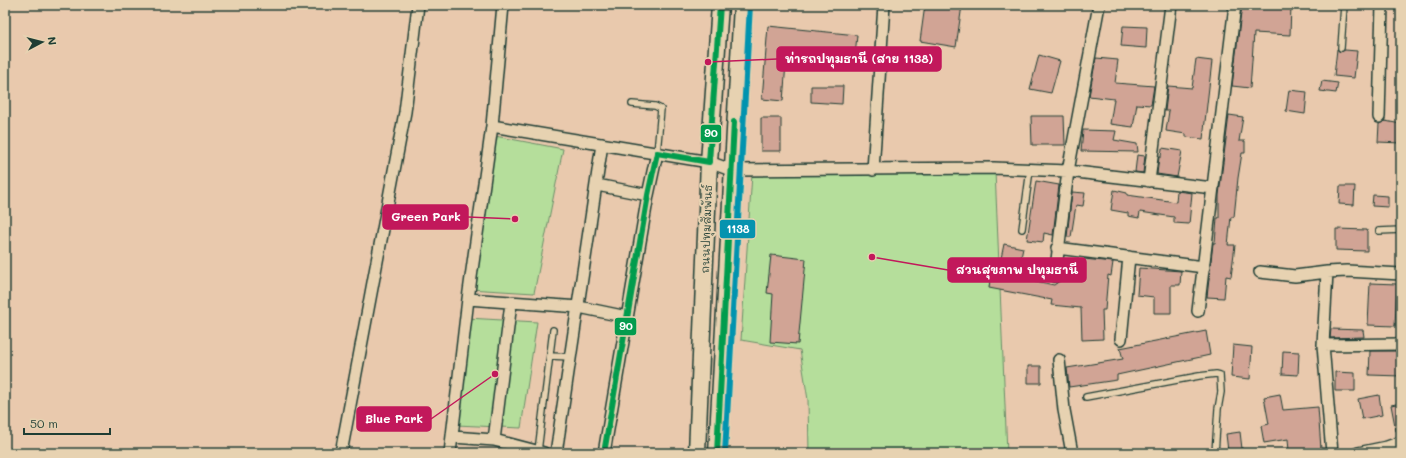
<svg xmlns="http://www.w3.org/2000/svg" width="1406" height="458" font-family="Mali,'Playpen Sans Thai',sans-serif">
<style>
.green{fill:#b5de9b;stroke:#6a8e68}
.building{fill:#d1a495;stroke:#1f3d34}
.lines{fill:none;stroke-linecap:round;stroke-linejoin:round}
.lane-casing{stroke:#1f3d34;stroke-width:8}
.street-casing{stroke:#1f3d34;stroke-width:14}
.secondary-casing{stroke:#1f3d34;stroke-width:19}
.lane{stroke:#e7d2b1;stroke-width:5.5}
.street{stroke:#e7d2b1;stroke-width:11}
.secondary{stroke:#e7d2b1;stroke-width:16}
.bus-1-casing{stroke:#e7d2b1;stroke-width:9}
.bus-2-casing{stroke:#e7d2b1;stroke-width:9}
.bus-1{stroke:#039c4e;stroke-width:6}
.bus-2{stroke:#0693af;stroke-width:6}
.labels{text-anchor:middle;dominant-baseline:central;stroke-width:4;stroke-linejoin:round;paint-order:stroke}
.street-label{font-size:11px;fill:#1f3d34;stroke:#e7d2b1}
.leader{fill:none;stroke:#c2185b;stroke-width:1.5}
.callout-dot{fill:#c2185b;stroke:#e7d2b1;stroke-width:1.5}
.callout{fill:#c2185b;stroke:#c2185b;stroke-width:1.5}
.callout-label{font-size:12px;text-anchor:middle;font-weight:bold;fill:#fff}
.line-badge{stroke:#e7d2b1;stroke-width:1.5}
.badge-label{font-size:11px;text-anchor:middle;font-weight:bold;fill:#fff}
</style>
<rect width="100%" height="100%" fill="#e9c9ad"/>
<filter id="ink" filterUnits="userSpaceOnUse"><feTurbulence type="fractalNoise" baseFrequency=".025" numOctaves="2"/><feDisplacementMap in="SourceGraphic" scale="8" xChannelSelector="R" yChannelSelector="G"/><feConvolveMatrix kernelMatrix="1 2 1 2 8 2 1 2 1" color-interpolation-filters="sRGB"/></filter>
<g filter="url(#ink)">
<path class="green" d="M495 136 563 149 534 293 469 289Z
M995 171 1007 453H809L808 400 800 350 741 340 752 174Z
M467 318 537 322 521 428 456 425Z"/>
<path class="building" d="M925 5H962L956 47 920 41Z
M1242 5H1291L1290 35 1254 33 1250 88 1232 86Z
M768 26 857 35 855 56 787 51 783 101 762 99Z
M1123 26 1147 27 1146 48 1121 46Z
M1337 49 1340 52 1345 50 1357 51 1354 78 1334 76Z
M1039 55 1060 61 1051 93 1030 89Z
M1096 58 1118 60 1115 83 1154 86 1151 105 1137 104 1133 127 1110 124 1114 99 1089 96Z
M1196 59 1212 61 1203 139 1186 137V134L1166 131 1169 111H1165L1168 86 1192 88Z
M1322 81 1338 83 1336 93 1320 91Z
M811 86H843L842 104 811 102Z
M1289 90 1307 92 1305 114 1286 111Z
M1229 115 1243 117 1239 141H1245V153H1242L1238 178 1234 217H1231L1228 245H1235L1231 277 1226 276 1224 298 1207 297 1213 243H1215L1217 218H1219V195Z
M1031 116H1064L1065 145H1032Z
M761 118H781V151H761Z
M1385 121 1401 124V143L1378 142 1379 124Z
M1083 130 1116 131 1114 140 1137 144 1138 152 1081 151Z
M1162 148 1182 151 1177 177 1157 174 1159 157H1161Z
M1137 155 1145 156 1143 173 1135 172Z
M1036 181 1059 185 1053 235 1044 233 1043 242 1027 240Z
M1340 186H1355L1354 205 1339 204Z
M1114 190 1127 193V195L1176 202 1177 191 1192 193 1189 224 1174 223V217L1140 212 1139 218 1128 216V213L1111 210Z
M1072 192 1085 193 1083 206 1076 205 1071 237H1067Z
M1373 195 1388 196V207L1372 206Z
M1336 229 1367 230V251L1336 250Z
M1004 244 1023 248 1017 277 1054 285 1061 280 1064 261 1084 264V259L1113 262 1111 276 1108 275 1105 310H1102L1103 339 1082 340 1081 308 1051 305 1052 300 989 288 991 271 998 273Z
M771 255 806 259 798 344 770 342 773 294 767 293Z
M1139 268 1181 271 1180 285H1171V313H1154V297L1137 295Z
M1370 283 1397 284 1395 326 1368 325Z
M1331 329 1363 330 1364 337 1330 338Z
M1206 331 1210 355 1117 375V380L1069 387 1067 368 1123 359 1120 348Z
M1233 345 1252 347 1250 379 1231 377Z
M1283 351 1299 352 1298 375 1282 374Z
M1370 351H1401V376L1369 375Z
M1028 366H1041V383H1028Z
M1335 372 1355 373V391H1335Z
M1280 394 1283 410 1318 407 1321 449 1289 451 1288 439 1264 443 1261 426 1269 424 1264 397Z
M1379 395 1382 415 1362 419 1358 399Z
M1401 403V431H1396L1391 405Z
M1240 432 1242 449 1228 451 1226 434Z"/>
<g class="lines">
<g class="lane-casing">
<path id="lane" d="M1341 48 1344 5
M632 104 655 106 661 109 657 153
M1022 229 1030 170
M1379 231 1401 230
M550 356 571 357
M1086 397 1199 376 1216 374 1220 375 1221 392 1218 409 1215 453
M538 451 553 330"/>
</g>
<g class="street-casing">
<path id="street" d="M1379 117 1382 5
M492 126 709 162 731 170 994 168 1068 171 1213 188
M873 170 884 5
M1149 181 1171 5
M597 185 648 195
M1057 248 1204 267
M1260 272 1295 276 1327 272
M1055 276 1068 171 1099 5
M468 299 579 307 627 317
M1198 311 1235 5
M1121 339 1129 257
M1323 345 1401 344
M1059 360 1064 410 1072 453
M453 437 494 440 544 453
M494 440 511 303
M341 453 405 112 418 5
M450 453 468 299 492 126 503 5
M556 453 602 144
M604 453 648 195 657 153
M1332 453 1323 345 1327 272 1347 271 1401 274
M1358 453 1387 447 1401 442"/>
</g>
<g class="secondary-casing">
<path id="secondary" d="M697 453 709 162 720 5
M717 453 742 5"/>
</g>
<use href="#lane" class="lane"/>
<use href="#street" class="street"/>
<use href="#secondary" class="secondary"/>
<g class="bus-1-casing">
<path id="bus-1" d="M604 453 648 195 657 153 709 162 720 5
M717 453 734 122"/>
</g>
<g class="bus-2-casing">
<path id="bus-2" d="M725 453 750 5"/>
</g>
<use href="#bus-1" class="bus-1"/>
<use href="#bus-2" class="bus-2"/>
</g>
</g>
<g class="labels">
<g class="street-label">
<text transform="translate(706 229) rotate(-88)">ถนนปทุมสัมพันธ์</text>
</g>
</g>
<path class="leader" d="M708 62L777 59M515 219L468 217M872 257L948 270M495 374L431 419"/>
<g class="callout-dot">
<circle cx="708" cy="62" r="4"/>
<circle cx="515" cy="219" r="4"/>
<circle cx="872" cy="257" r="4"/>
<circle cx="495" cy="374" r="4"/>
</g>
<g class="callout">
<rect x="777" y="47" width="164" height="24" rx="4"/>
<rect x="383" y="205" width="85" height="24" rx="4"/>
<rect x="948" y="258" width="138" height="24" rx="4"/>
<rect x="357" y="407" width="74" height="24" rx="4"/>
</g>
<g class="callout-label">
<text x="859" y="63">ท่ารถปทุมธานี (สาย 1138)</text>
<text x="426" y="221">Green Park</text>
<text x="1017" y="274">สวนสุขภาพ ปทุมธานี</text>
<text x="394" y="423">Blue Park</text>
</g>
<g class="line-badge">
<rect x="700" y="124" width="22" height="19" rx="4" fill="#039c4e"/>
<rect x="719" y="219" width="37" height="20" rx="4" fill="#0693af"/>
<rect x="614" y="317" width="23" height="19" rx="4" fill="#039c4e"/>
</g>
<g class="badge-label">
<text x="711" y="137">90</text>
<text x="738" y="233">1138</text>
<text x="626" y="330">90</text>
</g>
<rect width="1406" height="458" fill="none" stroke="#e7d2b1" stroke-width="20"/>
<rect x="10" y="10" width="1386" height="438" fill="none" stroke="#1f3d34" stroke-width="1.5" filter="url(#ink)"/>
<g transform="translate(42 42) rotate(83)" stroke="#e7d2b1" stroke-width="3" paint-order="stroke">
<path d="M0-3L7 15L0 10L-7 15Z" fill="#1f3d34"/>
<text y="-6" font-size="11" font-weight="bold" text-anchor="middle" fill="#1f3d34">N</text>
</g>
<path d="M24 428v6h86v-6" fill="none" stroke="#1f3d34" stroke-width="2"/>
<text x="30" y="428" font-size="12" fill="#1f3d34" stroke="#e7d2b1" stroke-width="3" paint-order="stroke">50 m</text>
</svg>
